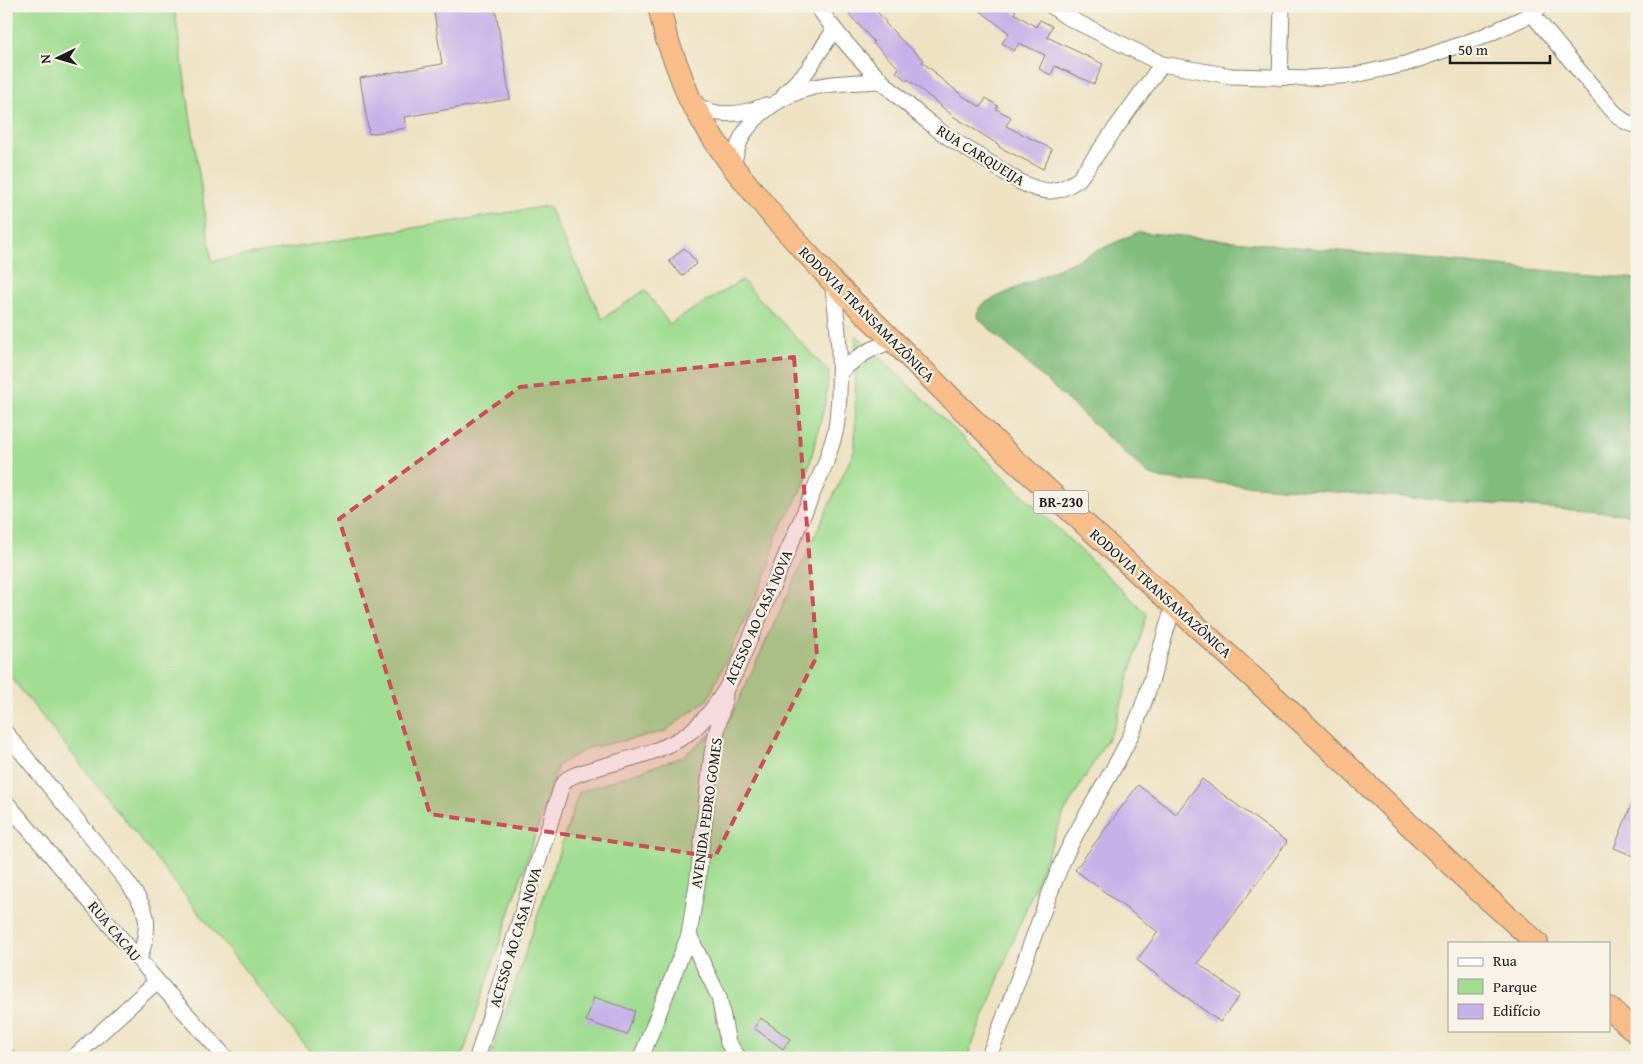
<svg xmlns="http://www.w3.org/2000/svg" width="1643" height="1064" font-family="'Gentium Book Plus',serif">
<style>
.green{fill:#a0dd92;stroke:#5e7c57}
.forest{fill:#80bc7c;stroke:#4e6c4c}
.building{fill:#c6b1e8}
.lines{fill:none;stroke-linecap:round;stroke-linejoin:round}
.minor-casing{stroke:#857f70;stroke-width:17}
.highway-casing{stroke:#857f70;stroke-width:24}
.minor{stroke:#fff;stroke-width:15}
.highway{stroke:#f8bd89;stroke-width:22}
.marked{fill:#d1495b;fill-opacity:0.2;stroke:#d1495b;stroke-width:4;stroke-dasharray:10 6;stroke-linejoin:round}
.labels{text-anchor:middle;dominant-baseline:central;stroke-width:4.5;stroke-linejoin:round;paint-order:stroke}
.shield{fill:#f7f3e8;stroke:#5e5c59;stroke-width:1}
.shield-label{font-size:14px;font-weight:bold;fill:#1c1c1c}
.street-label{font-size:15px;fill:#1c1c1c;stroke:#f7f3e8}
</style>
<rect width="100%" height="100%" fill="#f7f3e8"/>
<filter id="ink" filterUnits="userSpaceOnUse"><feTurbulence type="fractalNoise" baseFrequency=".02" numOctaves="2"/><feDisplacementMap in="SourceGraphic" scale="10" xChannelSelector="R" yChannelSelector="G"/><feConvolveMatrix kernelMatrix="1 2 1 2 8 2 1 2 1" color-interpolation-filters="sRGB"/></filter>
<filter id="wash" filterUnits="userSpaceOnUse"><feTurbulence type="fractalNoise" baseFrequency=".0096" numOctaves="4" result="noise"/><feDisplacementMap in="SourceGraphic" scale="20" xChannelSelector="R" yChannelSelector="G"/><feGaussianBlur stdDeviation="1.12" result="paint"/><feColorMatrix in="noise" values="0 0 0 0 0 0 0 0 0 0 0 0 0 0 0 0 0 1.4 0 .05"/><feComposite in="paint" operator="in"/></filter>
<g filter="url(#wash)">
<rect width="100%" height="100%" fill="#eee2c3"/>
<path class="green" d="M6 6H174L212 261 548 206 602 319 645 290 669 324 742 280 829 372 825 404 804 486 776 536 769 568 708 699 664 732 588 748 558 765 462 1058H315L6 671Z
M856 335 1147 614 1115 726 1064 813 967 1058H490L579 792 682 757 730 719 855 449Z"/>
<path class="forest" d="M1138 232 1637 279V515L1163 479 1148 474 980 320 977 314 980 307 988 301Z"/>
<g id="blocks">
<path class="building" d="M433 6H495L510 99 404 117 406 128 369 134 360 78 442 64Z
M844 6H872L886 22 885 23 898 36V37L924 60 922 62 936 73 935 74 963 96 981 107 986 98 998 106 996 109 1011 117 1006 126 1052 149 1043 169 999 147V145L953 116 908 79 907 81 896 72 899 68 873 43 874 42 849 14 850 13Z
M974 6H1010L1016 11 1014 13 1036 27 1040 20 1052 26 1047 37 1103 64 1094 84 1055 66 1051 75 1039 69 1045 55 1019 43 1014 51 1002 43 1009 33Z
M684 248 697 263 682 276 669 261Z
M1202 779 1287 842 1198 963 1240 995 1220 1022 1137 960 1158 932 1075 870 1138 785 1176 814Z
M1636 794 1637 849 1634 856 1614 848Z
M594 997 635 1011 627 1035 586 1021Z
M761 1018 790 1039 783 1049 754 1028Z"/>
</g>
</g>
<g filter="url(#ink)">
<use href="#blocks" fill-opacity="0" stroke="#857f70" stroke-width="1"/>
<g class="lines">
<g class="minor-casing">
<path id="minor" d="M817 6C850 53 891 93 936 128 952 141 972 151 990 163 1008 174 1029 191 1051 191 1062 190 1070 185 1079 179L1162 64
M1052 6 1065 16 1162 64 1231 76 1309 78 1355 75 1405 64 1482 37 1532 14 1541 6
M1532 14 1612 110C1620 118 1625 124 1637 125
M1280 78 1282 6
M785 93 807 71 834 30
M693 102C714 119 742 115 766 105
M733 167C737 143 743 130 761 114 797 82 835 83 881 81
M839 373C858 356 869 349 893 341
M6 733 125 879C149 912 152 920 139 960
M6 802 157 981 226 1058
M689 935 719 997 728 1043 739 1058
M6 1055 9 1058
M73 1058 157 981
M477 1058 562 785 567 779 575 775C610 762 651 757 683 737 707 722 724 694 737 669L826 462C830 448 836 435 837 421 842 375 839 326 832 281
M641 1058 689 935 698 878 712 753 725 695
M988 1058C1015 994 1035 927 1062 863 1079 822 1105 787 1125 747 1148 702 1159 652 1174 604"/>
</g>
<g class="highway-casing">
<path id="highway" d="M659 6 666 37 690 100 713 138 733 167 773 216 832 281 1005 451 1306 726 1464 877 1537 943
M1609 1008 1637 1033"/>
</g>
<use href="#minor" class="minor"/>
<use href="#highway" class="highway"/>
</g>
</g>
<path class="marked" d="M794 357 817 656 715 857 430 814 339 519 520 387Z"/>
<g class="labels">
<rect class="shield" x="1033.5" y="490.5" width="55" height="23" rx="4"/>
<g class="shield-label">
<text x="1061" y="502">BR-230</text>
</g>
<g class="street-label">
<text transform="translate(981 155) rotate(32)">RUA CARQUEIJA</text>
<text transform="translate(867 314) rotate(45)">RODOVIA TRANSAMAZÔNICA</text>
<text transform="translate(1161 593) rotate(42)">RODOVIA TRANSAMAZÔNICA</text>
<text transform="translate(758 617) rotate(-66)">ACESSO AO CASA NOVA</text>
<text transform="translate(706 813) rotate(-82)">AVENIDA PEDRO GOMES</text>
<text transform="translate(115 931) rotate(50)">RUA CACAU</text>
<text transform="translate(515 937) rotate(-73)">ACESSO AO CASA NOVA</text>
</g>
</g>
<rect width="1643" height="1064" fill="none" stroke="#f7f3e8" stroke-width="25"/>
<rect x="1448" y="942" width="162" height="90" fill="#f7f3e8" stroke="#9f9d96"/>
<rect x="1458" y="958" width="25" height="8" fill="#ffffff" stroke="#9f9d96"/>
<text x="1493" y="966" font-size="15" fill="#1c1c1c">Rua</text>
<rect x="1458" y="979" width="25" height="15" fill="#a0dd92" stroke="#9f9d96"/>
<text x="1493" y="992" font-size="15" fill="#1c1c1c">Parque</text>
<rect x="1458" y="1004" width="25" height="15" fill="#c6b1e8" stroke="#9f9d96"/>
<text x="1493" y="1016" font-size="15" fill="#1c1c1c">Edifício</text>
<g transform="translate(58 58) rotate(265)" stroke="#f7f3e8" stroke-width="4" paint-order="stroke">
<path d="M0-4L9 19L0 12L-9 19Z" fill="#1c1c1c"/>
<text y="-8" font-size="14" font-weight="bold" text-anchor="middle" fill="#1c1c1c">N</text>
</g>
<path d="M1450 55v8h100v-8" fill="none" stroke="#1c1c1c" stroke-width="2.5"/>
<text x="1458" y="55" font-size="15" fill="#1c1c1c" stroke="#f7f3e8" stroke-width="4" paint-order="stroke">50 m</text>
</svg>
